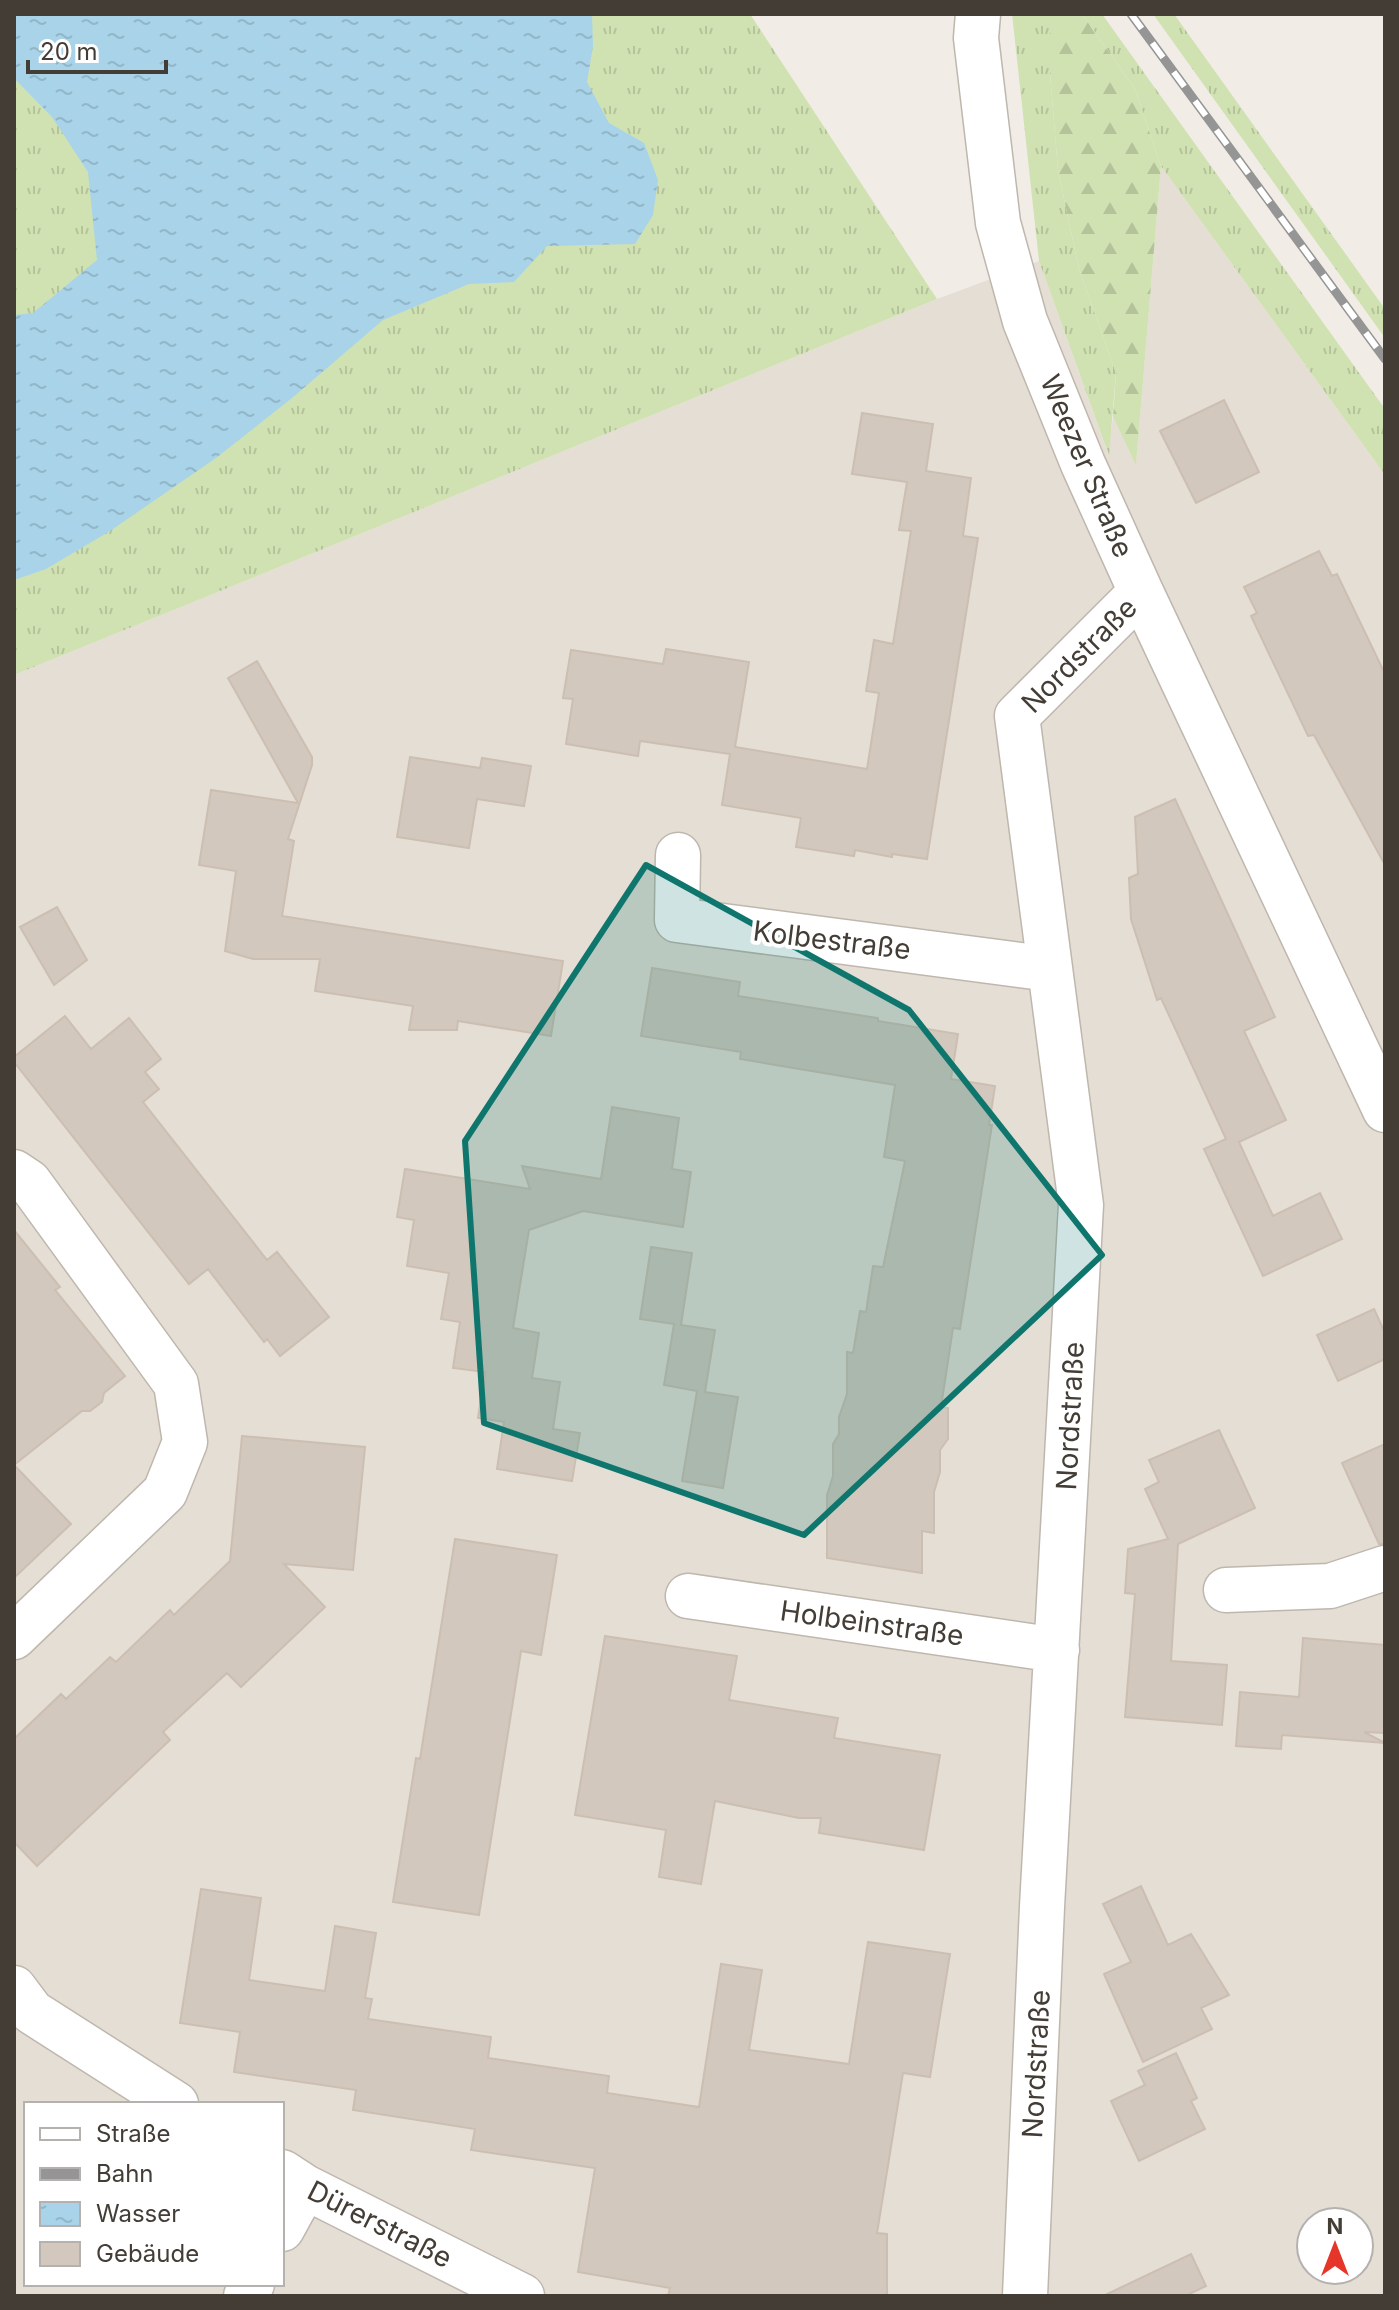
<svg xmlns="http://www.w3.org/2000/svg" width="1399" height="2310" font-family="Inter,sans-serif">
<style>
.residential{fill:#e5ded5;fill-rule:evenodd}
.grass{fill:url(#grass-tufts)}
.forest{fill:url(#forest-firs)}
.water{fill:url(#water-ripples)}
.building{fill:#d2c8bd;stroke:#ccbfb1;stroke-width:2}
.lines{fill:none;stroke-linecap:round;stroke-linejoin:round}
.minor-casing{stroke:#bfb7ad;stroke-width:47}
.minor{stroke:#fff;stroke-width:44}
.rail-casing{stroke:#959595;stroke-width:9}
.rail{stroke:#fff;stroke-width:6;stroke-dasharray:18;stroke-linecap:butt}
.marked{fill:#0f766e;fill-opacity:0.2;stroke:#0f766e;stroke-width:6;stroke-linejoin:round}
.labels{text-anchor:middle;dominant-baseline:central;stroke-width:8;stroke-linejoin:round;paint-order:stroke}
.street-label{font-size:28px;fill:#433d36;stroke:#fff}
</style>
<defs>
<pattern id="grass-tufts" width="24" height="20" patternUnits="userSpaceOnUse" patternTransform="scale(2)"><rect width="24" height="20" fill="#d0e2b2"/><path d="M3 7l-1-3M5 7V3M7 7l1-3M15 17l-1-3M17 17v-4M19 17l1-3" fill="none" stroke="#b4c39a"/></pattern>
<pattern id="forest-firs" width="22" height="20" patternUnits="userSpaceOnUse" patternTransform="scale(2)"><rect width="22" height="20" fill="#d0e2b2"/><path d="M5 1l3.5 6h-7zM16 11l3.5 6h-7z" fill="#b4c39a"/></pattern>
<pattern id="water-ripples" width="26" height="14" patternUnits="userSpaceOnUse" patternTransform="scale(2)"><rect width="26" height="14" fill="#a8d3e9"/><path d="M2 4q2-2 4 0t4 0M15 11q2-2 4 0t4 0" fill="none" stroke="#92b6c8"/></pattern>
</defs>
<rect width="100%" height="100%" fill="#f1ede6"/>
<path class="residential" d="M1161 166 1385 475V2296H14V675L937 299 1039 261 1108 454 1113 417 1136 464ZM26 2104H282V2284H26ZM1311 2222H1359V2270H1311Z"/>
<path class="grass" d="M14 14H750L937 299 14 675Z
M1012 14H1050V74L1058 170 1079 269 1116 373 1109 456 1039 261Z
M1082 14H1102L1385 409V475L1161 166 1135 89Z
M1153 14H1174L1385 309V338Z"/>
<path class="forest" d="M1050 14H1082L1135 89 1161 166 1136 465 1113 417 1116 373 1079 269 1058 170 1050 74Z"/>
<path class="water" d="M14 14H592L593 46 587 82 609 123 644 143 658 180 653 215 635 244 547 246 514 282 469 284 383 320 292 398 216 458 110 531 46 569 14 580V315L33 313 97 260 88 172 52 117 14 78Z"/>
<path class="building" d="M1224 400 1259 472 1196 503 1160 431Z
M862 413 933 424 926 471 971 478 963 536 978 538 927 859 892 854V857L855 850 854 856 796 847 801 818 722 805 730 754 640 741 638 756 566 744 573 699 563 698 571 650 663 664 666 649 749 662 735 747 867 769 879 693 866 691 874 640 893 644 911 531 899 530 907 482 852 474Z
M1319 551 1332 576 1337 574 1385 674V865L1314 735 1308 736 1251 616 1257 613 1244 587Z
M257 661 312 757V765L288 839 294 841 282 916 563 961 551 1036 458 1021 457 1030H409L413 1006 315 991 320 959H253L225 951 236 871 199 865 211 790 298 803 228 678Z
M410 757 480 768 482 758 531 766 524 806 477 799 469 848 397 837Z
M1175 799 1275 1017 1244 1031 1286 1120 1239 1142 1273 1216 1320 1193 1342 1239 1263 1276 1204 1149 1226 1139 1161 998 1157 1000 1131 919 1129 878 1138 874 1135 817Z
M57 907 87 960 54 985 20 927Z
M652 968 740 982 738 996 878 1018V1021L958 1034 951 1079 995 1086 989 1125H992L960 1329 953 1328 941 1407 948 1408V1439L940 1450V1472L934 1492V1533L922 1531V1573L827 1558V1495L833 1476V1444L839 1434V1417L847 1394V1352L853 1353 860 1311 866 1312 873 1266 883 1267 905 1161 884 1157 895 1085 740 1059 741 1052 641 1036Z
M65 1016 91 1049 129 1018 161 1059 145 1072 159 1089 143 1102 267 1260 277 1252 329 1317 280 1356 267 1339 264 1342 208 1269 189 1284 14 1062V1057Z
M612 1107 679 1118 672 1169 691 1172 683 1227 583 1211 529 1230 513 1328 539 1333 532 1378 560 1382 553 1429 580 1433 572 1481 497 1469 504 1422 478 1418 485 1372 453 1368 460 1322 441 1319 449 1273 407 1266 414 1220 397 1217 405 1169 530 1189 522 1166 601 1179Z
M14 1230 60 1287 55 1290 125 1376 104 1393 102 1402 90 1411H82L14 1465 71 1524 14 1578Z
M651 1247 692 1253 681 1325 715 1330 705 1392 738 1397 723 1488 682 1481 697 1391 664 1385 674 1324 640 1319Z
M1374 1309 1385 1333V1359L1338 1381 1317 1335Z
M1219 1430 1255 1508 1178 1544 1171 1661 1227 1665 1222 1725 1125 1717 1135 1594 1125 1593 1128 1549 1168 1539 1145 1489 1159 1482 1149 1460Z
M242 1436 365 1447 353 1570 284 1564 325 1607 241 1687 227 1673 163 1732 170 1740 37 1866 14 1842V1739L61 1694 66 1699 110 1657 116 1662 170 1610 174 1615 230 1561Z
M1385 1444V1544H1379L1342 1463Z
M455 1539 557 1555 541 1655 521 1651 479 1915 393 1902 416 1758 420 1759Z
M605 1636 737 1656 729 1700 838 1718 834 1738 940 1755 924 1850 819 1833 821 1818H799L715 1801 701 1884 659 1877 666 1830 575 1815Z
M1303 1638 1385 1645V1733L1364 1732 1385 1743 1282 1735 1281 1749 1236 1746 1240 1692 1299 1697Z
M1141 1886 1168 1945 1191 1934 1229 1995 1201 2008 1212 2029 1143 2062 1104 1974 1131 1962 1103 1904Z
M201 1889 261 1898 249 1980 325 1991 335 1926 376 1933 365 1998 372 1999 368 2019 491 2037 488 2058 609 2076 607 2093 699 2107 721 1964 762 1970 749 2050 849 2064 868 1942 950 1954 930 2077 903 2073 877 2233 887 2234V2296H668L670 2288 578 2272 595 2168 471 2150 475 2129 353 2110 356 2090 234 2072 240 2032 180 2023Z
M1176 2053 1197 2098 1191 2101 1205 2129 1139 2161 1111 2101 1145 2085 1138 2071Z
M1191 2254 1206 2286 1185 2296H1103Z"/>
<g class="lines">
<g class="minor-casing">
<path id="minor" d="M978 14 976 38 998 223 1025 321 1083 464 1141 592 1385 1110
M678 855 677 920 1050 969
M14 1172 29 1182 176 1384 185 1442 165 1492 14 1637
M1226 1590 1330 1586 1385 1568
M688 1596 1057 1650
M14 1988 32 2012 176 2104
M282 2172 305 2187 522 2296
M282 2229 305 2187
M246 2296 252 2284
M1025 2296 1042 1907 1081 1205 1017 716 1141 592"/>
</g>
<use href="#minor" class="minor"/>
<g class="rail-casing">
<path id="rail" d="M1131 14 1385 359"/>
</g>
<use href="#rail" class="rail"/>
</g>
<path class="marked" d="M646 865 909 1010 1102 1255 804 1535 484 1423 465 1141Z"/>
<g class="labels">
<g class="street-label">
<text transform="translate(1087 466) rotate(67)">Weezer Straße</text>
<text transform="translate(1079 655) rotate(-45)">Nordstraße</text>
<text transform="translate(832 940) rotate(7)">Kolbestraße</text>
<text transform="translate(1070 1416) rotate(-87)">Nordstraße</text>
<text transform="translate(872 1623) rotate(8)">Holbeinstraße</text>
<text transform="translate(1036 2064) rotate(-87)">Nordstraße</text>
<text transform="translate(380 2224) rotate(27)">Dürerstraße</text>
</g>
</g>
<rect width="1399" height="2310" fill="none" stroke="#433d36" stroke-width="32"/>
<rect x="24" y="2102" width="260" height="184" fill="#ffffff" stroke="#b4b1af" stroke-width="2"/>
<rect x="40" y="2128" width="40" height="12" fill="#ffffff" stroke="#b4b1af" stroke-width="2"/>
<text x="96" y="2142" font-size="24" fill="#433d36">Straße</text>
<rect x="40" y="2168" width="40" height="12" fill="#959595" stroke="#b4b1af" stroke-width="2"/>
<text x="96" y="2182" font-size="24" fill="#433d36">Bahn</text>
<rect x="40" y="2202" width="40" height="24" fill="url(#water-ripples)" stroke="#b4b1af" stroke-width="2"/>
<text x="96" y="2222" font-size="24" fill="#433d36">Wasser</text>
<rect x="40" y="2242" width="40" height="24" fill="#d2c8bd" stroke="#b4b1af" stroke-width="2"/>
<text x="96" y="2262" font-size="24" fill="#433d36">Gebäude</text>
<g transform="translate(1335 2246)"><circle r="38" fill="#ffffff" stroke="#b4b1af" stroke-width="2"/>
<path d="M0-6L14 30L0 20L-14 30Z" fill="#e63629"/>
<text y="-12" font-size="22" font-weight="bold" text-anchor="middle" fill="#433d36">N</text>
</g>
<path d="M28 60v12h138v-12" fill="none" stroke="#433d36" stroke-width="4"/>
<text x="40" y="60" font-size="24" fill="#433d36" stroke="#ffffff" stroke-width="6" paint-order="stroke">20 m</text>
</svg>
